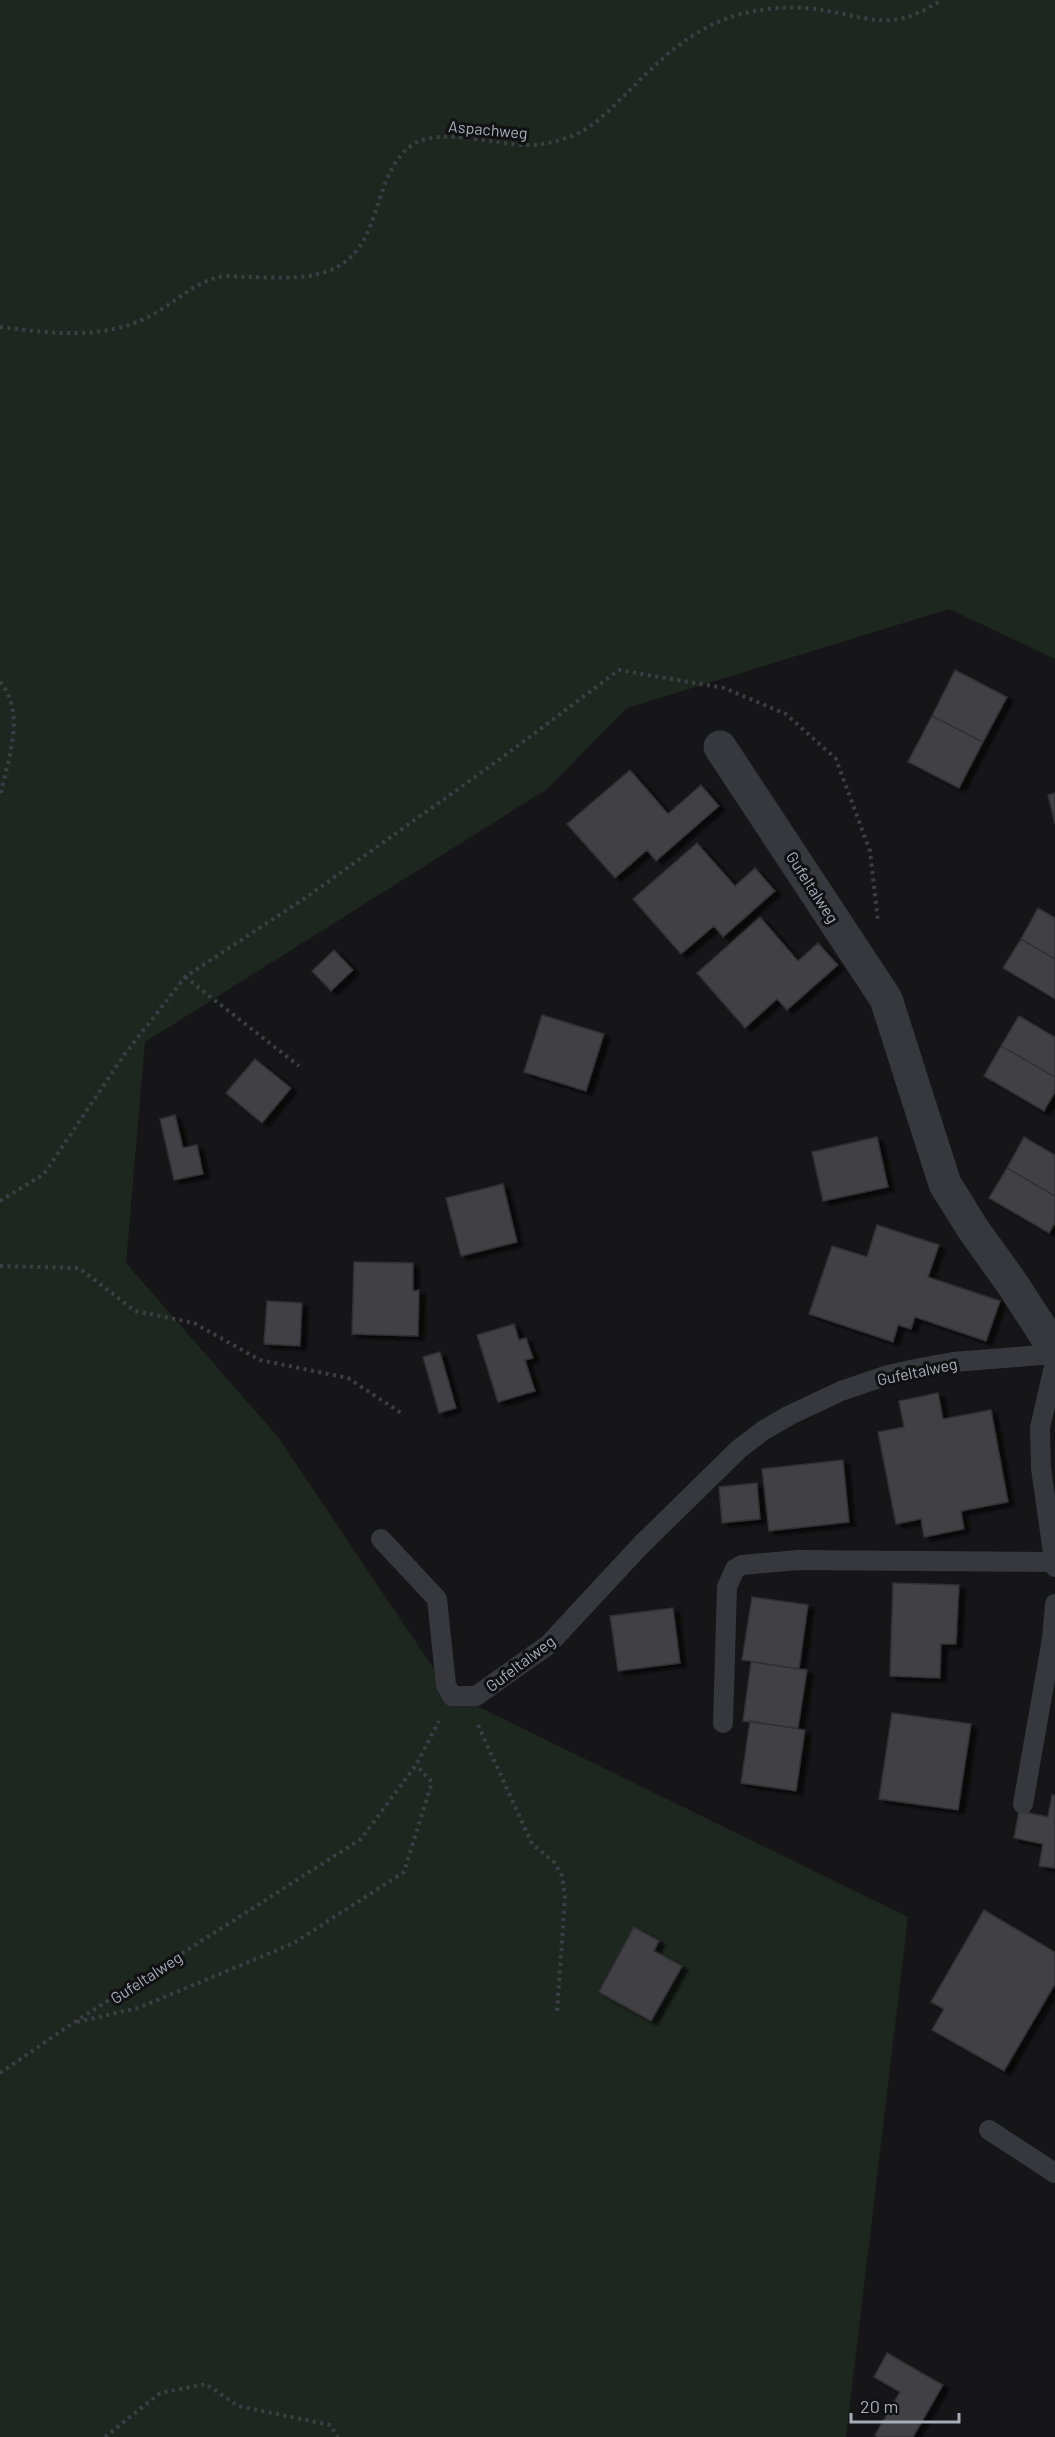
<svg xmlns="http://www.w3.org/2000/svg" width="1055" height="2437" font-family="Barlow,sans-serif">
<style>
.green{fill:#1e271f}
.building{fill:#404145;stroke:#303034;stroke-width:1.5;filter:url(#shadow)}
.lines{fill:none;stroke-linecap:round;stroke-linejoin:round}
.path{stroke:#3d3e45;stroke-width:4;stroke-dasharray:3 4.5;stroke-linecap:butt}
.service{stroke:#37373e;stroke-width:20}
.minor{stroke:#37373e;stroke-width:33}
.labels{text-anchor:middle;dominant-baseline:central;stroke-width:6;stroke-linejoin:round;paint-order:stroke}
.street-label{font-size:16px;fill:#a7acb9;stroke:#111113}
</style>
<defs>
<filter id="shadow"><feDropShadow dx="6" dy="4" stdDeviation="1.5" flood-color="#0009"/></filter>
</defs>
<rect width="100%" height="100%" fill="#161618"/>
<path class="green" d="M0 0H1055V659L949 609 627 708 547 789 145 1042 126 1263 278 1437 450 1693 908 1917 846 2437H0Z"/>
<path class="building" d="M955 670 1007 697 983 742 932 716Z
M932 716 983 742 959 788 908 762Z
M630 770 668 814 701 785 719 806 656 861 647 850 615 878 567 824Z
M1055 793V824L1048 795Z
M697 843 735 886 755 868 775 891 723 937 714 926 681 954 633 899Z
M1038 908 1055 918V959L1021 939Z
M760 917 798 961 818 943 838 965 787 1010 777 999 745 1028 697 973Z
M1021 939 1055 959V999L1003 968Z
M334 950 353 970 331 991 312 971Z
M542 1015 604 1034 586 1091 524 1072Z
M1019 1016 1055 1037V1077L1001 1046Z
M1001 1046 1055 1077V1092L1044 1111 984 1076Z
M255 1059 291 1088 262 1123 226 1093Z
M175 1115 183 1148 197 1145 203 1174 174 1180 160 1119Z
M877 1137 888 1187 823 1201 812 1152Z
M1024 1137 1055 1155V1196L1007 1168Z
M1007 1168 1055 1196V1223L1049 1233 989 1198Z
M503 1184 517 1242 461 1256 446 1198Z
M877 1225 939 1245 928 1277 1000 1301 986 1341 915 1317 911 1329 898 1325 893 1342 809 1314 832 1246 867 1257Z
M354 1262 413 1263V1291L419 1290 418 1336 352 1334Z
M267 1301 302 1303 300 1346 264 1344Z
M514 1324 519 1340 526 1338 533 1358 525 1360 535 1391 498 1402 477 1335Z
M440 1352 456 1408 439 1413 423 1357Z
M938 1393 943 1419 991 1410 1008 1502 961 1511 964 1529 924 1537 921 1519 896 1524 878 1432 904 1427 899 1401Z
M843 1460 849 1522 769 1531 762 1469Z
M757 1483 760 1519 722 1523 719 1487Z
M893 1583 959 1585 956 1644H941L940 1678 890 1676Z
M752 1597 808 1605 799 1669 742 1660Z
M673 1608 680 1663 618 1671 610 1616Z
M751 1662 807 1670 798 1728 743 1721Z
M892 1713 971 1724 958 1810 879 1799Z
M750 1721 805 1730 796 1791 741 1783Z
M1052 1795H1055V1868L1039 1866 1043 1844 1014 1838 1019 1811 1048 1817Z
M984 1910 1055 1952V1984L1004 2071 932 2030 944 2009 931 2002Z
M634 1927 659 1941 654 1951 682 1966 651 2021 599 1992Z
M887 2353 943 2385 913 2437H878L875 2435 900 2392 874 2377Z"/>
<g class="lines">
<path class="path" d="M0 327C48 333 99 340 144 319 171 307 190 284 219 277 228 275 238 277 246 277 277 277 315 282 342 264 383 237 373 173 412 145 440 126 497 146 530 145 544 145 558 141 572 136 595 127 613 106 631 89 654 65 681 40 711 25 741 11 773 6 806 8 863 13 887 37 941 0
M0 682C27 712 7 762 0 797
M185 977 299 1066
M0 1201 44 1174 124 1055 185 977 308 896 496 762 619 670 724 688 786 714 836 759 870 851 878 921
M0 1266 79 1268 135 1311 194 1323 260 1360 348 1378 401 1413
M478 1725 532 1844 554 1862 562 1876 565 1897 557 2013
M77 2022 138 2008 294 1943 404 1872 432 1782 416 1765
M0 2073 73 2023 361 1839 416 1765 439 1721
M105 2437 160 2393 206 2384 238 2406 330 2425 338 2437"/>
<path class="service" d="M1055 1362 1040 1428 1041 1468 1055 1567
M381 1539 437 1599 446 1685 452 1696H476L548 1645 641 1545 739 1449 764 1430 790 1415 841 1391 888 1375 920 1368 953 1362 1055 1354
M723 1723 727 1587 735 1569 742 1565 798 1560 1054 1562
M1023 1804 1052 1639 1055 1604
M989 2130 1055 2173"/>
<path class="minor" d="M720 747 886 999 945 1184 973 1229 1013 1285 1055 1350"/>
</g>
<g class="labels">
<g class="street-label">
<text transform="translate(488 129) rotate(5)">Aspachweg</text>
<text transform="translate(813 887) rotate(57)">Gufeltalweg</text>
<text transform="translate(917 1371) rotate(-12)">Gufeltalweg</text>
<text transform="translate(520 1663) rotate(-37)">Gufeltalweg</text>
<text transform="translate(146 1977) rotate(-33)">Gufeltalweg</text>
</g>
</g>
<path d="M851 2413v9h108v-9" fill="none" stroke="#a7acb9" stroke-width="3"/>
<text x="860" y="2413" font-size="18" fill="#a7acb9" stroke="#111113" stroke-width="4.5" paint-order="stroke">20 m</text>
</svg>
